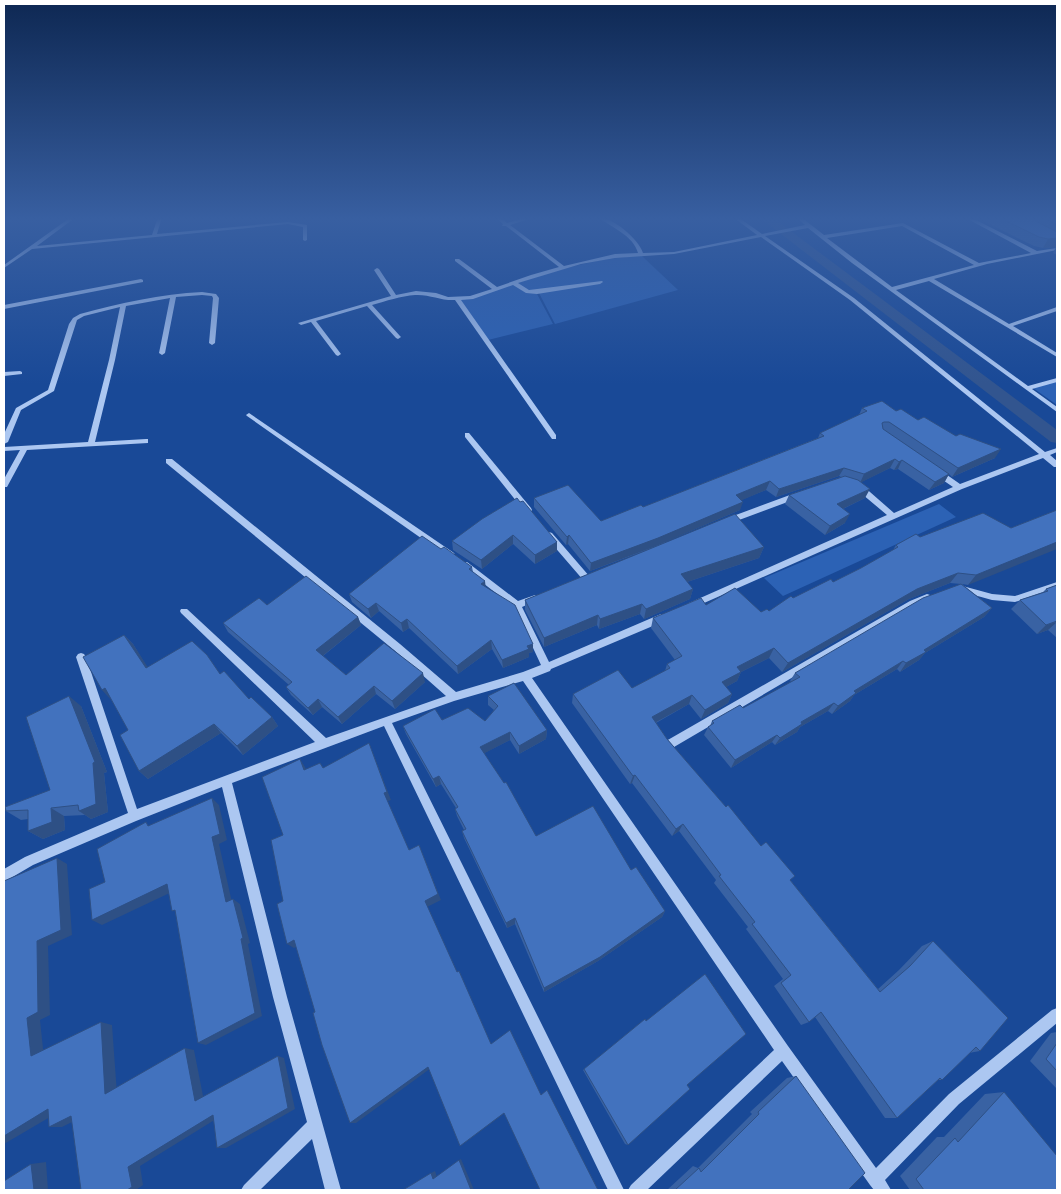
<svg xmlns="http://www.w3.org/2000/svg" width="1061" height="1194" font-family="'Roboto Condensed',sans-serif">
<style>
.green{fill:#2c62b5}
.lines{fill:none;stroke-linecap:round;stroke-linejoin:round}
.canal{fill:#32558f;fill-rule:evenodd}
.minor{fill:#acc7f1;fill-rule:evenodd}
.wall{fill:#3962a3}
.shaded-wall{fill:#2e5085}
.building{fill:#4272be;stroke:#2e5085}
</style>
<rect width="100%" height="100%" fill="#194997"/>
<path class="green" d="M642 256 678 290 555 324 539 293 602 282 537 291H529L517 283C558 270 599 257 642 256Z
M514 284 537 294 553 324 488 340 460 300Z
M1057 381V405L1033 388Z
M939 504 956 517 783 596 764 578Z"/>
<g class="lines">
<path class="canal" d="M759 217H772L1057 430V443L1051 442Z"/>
<path class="minor" d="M71 217H76L37 246 152 235 158 217H162L157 234 288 222 307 225V240L305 241 303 240V227L288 224 32 249 4 268V265Z
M495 217H500L507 223 527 217H535L510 225 564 266 615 254 638 253C633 235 612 228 598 217 612 217 639 239 643 253L674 252 757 235 733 217H738L762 234 805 225 796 217H801L824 235 903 223 979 263 1031 253 964 217H970L1037 251 1057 248V250L987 264 934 279 1009 324 1057 307V311L1013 326 1057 353V357L929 281 896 290 1028 386 1057 378V382L1032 389 1057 407V412L852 263 808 228 765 236 854 298 1045 452 1057 448V452L1050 455 1057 461V467H1054L1043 458 962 489 695 607H689L688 605 689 603 887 515 856 489 855 487 856 485H862L894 513 953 487 934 474V470H940L960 484 1039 454 850 300 761 237 674 254 615 258 581 264 518 283 529 290 602 281 603 282 600 284 537 294 526 293 513 285 473 299 461 300 556 435V439H552L455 300C442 301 429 294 415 295 401 296 386 301 372 305L400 336 401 337 398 339 396 338 367 306 316 321 341 354 338 356 336 355 311 322 301 325 298 323 391 296 374 270 377 268 379 269 396 295 416 291 436 293 448 297 470 296 492 289 455 261V259H459L497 287 531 275 559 267 506 226H502L503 224ZM902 226 974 265 892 287 827 238Z
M141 279 143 280V282L4 309V305Z
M202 292 216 294 219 298 215 343 212 345 209 343 213 298 212 296 202 295 176 297 165 353 162 355 159 353 170 298 126 306 115 360 95 442 146 439H148V443L27 450 7 487H4V479L20 450 4 451V447L88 442 109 360 120 307 84 316 77 320 54 391 21 410 8 442 4 444V434L16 408 48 390 69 324 73 318 80 314C120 303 161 294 202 292Z
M20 371 22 372V374L4 376V372Z
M249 413 454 553 455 555 454 557H448L247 416 246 415Z
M465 433H469L531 508 532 510 531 512H525L465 437Z
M166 459H172L400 644 456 692 523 672 541 665 514 607 461 566 460 564 461 562H467L518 601 535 595 538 596 539 598 538 600 522 607 549 662 661 614H667L668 617 667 620 551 669 550 671 532 678 788 1046 876 1168 949 1094 1052 1010 1057 1008V1023L959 1104 885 1180 891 1190H874L870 1185 782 1061 647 1190H628L631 1185 774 1050 523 681 454 701 392 723 624 1190H608L384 726 232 783 287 997 341 1190H325L312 1139 260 1190H241L244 1185 307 1122 273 997 222 787 136 821 33 865 4 882V869L25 857 128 813 76 657 78 654 81 653 84 654 86 657 137 809 315 742 181 613 180 611 181 609H187L326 738 446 696 394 650 166 463Z
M798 492 802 495 801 497 731 523H725L724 521 725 519Z
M549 532 552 533 590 577 591 579 590 581H584L546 537 545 535Z
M1057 582V588L1015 602 992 600 956 590 955 588 959 585 992 594 1015 596Z
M927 594 930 595 931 597 930 599 916 605 674 747 670 749 666 747 665 744 666 741 910 601Z"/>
</g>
<path class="wall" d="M985 217H1057V255L1053 253 1056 247 1043 248 1034 246 983 221Z
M862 408 896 411 918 420 995 458 952 477 949 474 944 483 929 490 898 469 894 470 890 468 861 482 865 498 843 509 845 523 825 535 785 504 789 495 841 477 839 476 776 497 766 490 741 500 740 510 665 542 764 547 759 558 687 582 693 589 690 599 644 619 640 614 599 629 597 625 544 647 525 610V600L650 549 590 571 568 544 566 545 534 507V498L601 521 643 507 818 438 820 433 859 415Z
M520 502 557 542V551L535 564 513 544 482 569 453 550 452 541Z
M1057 510 968 585 962 584 992 608 984 617 925 653 919 660 900 672 897 669 854 695 850 701 832 714 828 711 800 727 797 732 775 745 772 742 731 768 704 735 708 727 710 726 712 721 743 708 791 682 790 681 795 673 961 584 950 583 909 599 782 672 769 658 741 672 737 681 726 687 732 694 728 703 701 719 689 704 656 723 667 739 726 807 761 846 791 881 878 989 899 970 922 946 933 941 980 1051 969 1053 942 1080H938L897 1118H885L815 1017 809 1022 801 1025 774 986 783 979 746 929 748 927 714 883 716 880 679 831 672 836 632 783 630 784 572 703 573 694 632 688 665 671 667 664 675 660 651 628 653 618 706 605 761 612 769 611 793 598 833 582 861 568 893 550 896 545 920 537 1011 528Z
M441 549 472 567 473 572 485 587 533 652 529 653V657L503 668 492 649 458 674 409 628 403 632 379 611 371 618 352 602 349 594Z
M1057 585V638L1048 630 1037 634 1011 609 1020 600 1043 592 1046 589Z
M267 605 358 617 361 625 323 656 346 675 425 682 395 709 376 694 342 724 322 707 313 715 291 695 286 687 289 685 228 632 223 623Z
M124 635 133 644 147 667 220 674 249 699 272 717 278 726 243 755 221 733 148 779 139 771 128 730 111 699Z
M488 696 547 730 546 739 519 754 510 740 484 753 536 836 631 870 665 911 662 917 598 961 544 992 515 924 507 928 464 838 462 831 464 830 457 816 455 809 456 808 441 784 436 787 406 734 403 726 442 720 485 721 494 710 488 705Z
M81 706 107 772 104 773 108 812 91 819 85 815 64 816 65 830 43 839 28 831V819L21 820 6 811 50 790Z
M645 1019 687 1085 628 1145 625 1144 583 1070Z
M1057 1032V1089L1030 1061 1051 1033Z
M796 1076 848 1190H667L693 1166 698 1168 752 1114 750 1112 787 1078Z
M1004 1092 1057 1190H910L900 1176 937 1137H944L985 1094Z"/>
<path class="shaded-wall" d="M1057 238V245L1056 247 1043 248 1048 239Z
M1001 449 995 458 952 477 958 468Z
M895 459 890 468 860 483 864 474Z
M902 460 898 469 894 470 899 462Z
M844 468 839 476 776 497 779 489Z
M949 474 944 483 929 490 935 482Z
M770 481 766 490 733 504 736 495Z
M870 489 865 498 832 514 837 504Z
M743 502 740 510 656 546 590 571 591 563Z
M850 514 845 523 825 535 830 526Z
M513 535V544L482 569 481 560Z
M569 535 568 544 566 545 567 537Z
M557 542V551L535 564V555Z
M1057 542V549L968 585 976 575Z
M764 547 759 558 678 585 681 574Z
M958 573 950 583 909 599 782 672 788 663 917 589Z
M485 581 486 590 481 584Z
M693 589 690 599 644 619 646 609Z
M376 603 379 611 371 618 368 609Z
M642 604 640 614 599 629 600 619Z
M992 608 984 617 925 653 919 660 900 672 906 663 924 650Z
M598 615 597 625 544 647V638Z
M358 617 361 625 320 658 316 650Z
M407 619 409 628 403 632 401 623Z
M1057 622 1048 630 1037 634 1046 625Z
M124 635 133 644 154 677 146 668Z
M491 640 492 649 458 674 457 666Z
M533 644V652L529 653V657L503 668 502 660Z
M774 648 769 658 741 672 737 681 717 692 722 682 737 667Z
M903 661 897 669 854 695 850 701 832 714 838 706 854 691Z
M423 673 425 682 395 709 392 701Z
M374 686 376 694 342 724 338 717Z
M105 688 111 700 102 690Z
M732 694 728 703 701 719 705 710Z
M692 695 689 704 649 726 652 717Z
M69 696 81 706 107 772 104 773 108 812 91 819 79 811Z
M318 699 322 707 313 715 308 708Z
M834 703 828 711 800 727 797 732 775 745 780 738 801 722Z
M272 717 278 726 243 755 237 746Z
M214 724 221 733 148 779 139 771Z
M547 730 546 739 519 754V746Z
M510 732V740L481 755 480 747Z
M777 735 772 742 731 768 735 760Z
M369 743 391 800 388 801 384 793Z
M300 759 305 767 309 778 304 770Z
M635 775 632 783 630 784 633 776Z
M439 776 441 784 436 787 433 779Z
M212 798 219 805 227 840 219 844 233 907 226 902 212 837Z
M51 808 64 816 65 830 43 839 28 831Z
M683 824 679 831 672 836 676 829Z
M419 845 441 900 427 907 425 901Z
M57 858 67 864 72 935 48 946 50 1015 40 1020 44 1058 31 1056 27 1018 37 941Z
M167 884 176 890 102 925 92 920Z
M233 899 240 904 250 943 248 944 262 1016 206 1045 198 1043 241 939Z
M665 911 662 917 598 961 544 992V988Z
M515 918V924L507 928 506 923Z
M294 940 300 945 294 948 287 944Z
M101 1022 112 1025 117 1094H105Z
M185 1048 194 1050 204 1101H195Z
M278 1056 284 1058 295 1109 226 1148H217Z
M428 1067 431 1068 356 1123H350Z
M48 1109 62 1110 4 1144V1136Z
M504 1113H505L462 1145 460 1146Z
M213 1115 221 1116 140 1166 143 1185 136 1190H127L128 1167Z
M71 1116H84L62 1127H49Z
M461 1159 474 1190H471L459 1160Z
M46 1162 48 1190H34L31 1164Z
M435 1171 437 1177 433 1179 431 1173Z"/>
<path class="building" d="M998 217H1028L1057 232V238L1048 239 1039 237Z
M1042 217H1057V225Z
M882 401 896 411 901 409 918 420 924 417 956 436 960 434 1001 449 958 468 889 422H884L882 423 883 429 949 474 935 482 902 460 899 462 895 459 864 474 844 468 779 489 770 481 736 495 743 502 658 538 591 563 569 535 567 537 534 498 568 485 601 521 641 505 643 507 824 436 820 433 867 411 862 408Z
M845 476 858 480 870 489 837 504 850 514 830 526 789 495Z
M517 498 520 502 523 501 557 542 535 555 513 535 481 560 452 541 482 519Z
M1057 510V542L976 575 958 573 917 589 788 663 774 648 737 667 741 672 722 682 732 694 705 710 692 695 652 717 667 739 726 807 728 805 761 846 766 842 795 876 790 880 880 992 910 966 933 941 1008 1018 980 1051 976 1047 942 1080 940 1078 897 1118 821 1012 809 1022 781 983 791 975 752 924 755 922 719 876 721 875 683 824 676 829 635 775 633 776 573 694 618 670 632 688 670 668 667 664 682 656 653 618 701 598 706 605 735 588 761 612 767 609 769 611 791 596 793 598 831 579 833 582 861 568 898 547 896 545 916 534 920 537 983 513 1011 528Z
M735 514 764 547 681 574 693 589 646 609 642 604 600 619 598 615 544 638 525 600Z
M422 536 441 549 444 547 472 567 469 569 485 581 481 584 515 605 533 644 527 646 529 649 502 660 491 640 457 666 407 619 401 623 376 603 368 609 349 594Z
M306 576 358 617 316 650 346 675 384 643 423 673 392 701 374 686 338 717 318 699 308 708 286 687 292 682 223 623 259 598 267 605Z
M961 584 992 608 924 650 926 652 906 663 903 661 854 691 856 693 838 706 834 703 801 722 802 724 780 738 777 735 735 760 708 727 714 723 712 721 740 705 743 708 800 677 795 673 923 598Z
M1057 585V621L1046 625 1020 600 1048 591 1046 589Z
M124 635 146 668 192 641 207 655 220 674 224 671 249 699 251 697 272 717 237 746 214 724 139 771 120 735 128 730 105 688 102 690 83 657Z
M514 683 547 730 519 746 510 732 480 747 504 783 506 782 536 836 593 806 631 870 636 867 665 911 600 957 544 988 515 918 506 923 462 831 466 829 455 809 458 807 439 776 433 779 403 726 435 709 442 720 468 708 485 721 498 706 488 696Z
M69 696 95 762 93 763 96 804 79 811 78 805 51 808 52 822 28 831V810L6 811 5 807 50 790 26 717Z
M369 743 387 792 384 793 409 850 419 845 438 894 425 901 457 972 459 971 491 1044 510 1030 541 1095 547 1090 598 1190H540L504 1113 460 1146 428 1067 350 1123 322 1045 313 1013 315 1012 294 940 287 944 277 904 283 901 271 840 283 835 262 777 300 759 304 770 320 763 323 768Z
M212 798 220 834 212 837 226 902 233 899 243 938 241 939 255 1013 198 1043 175 910 172 911 167 884 92 920 89 889 105 882 97 849 146 822 148 826Z
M57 858 61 930 37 941 38 1012 27 1018 31 1056 101 1022 105 1094 185 1048 195 1101 278 1056 288 1108 217 1148 213 1115 128 1167 132 1187 127 1190H81L71 1116 49 1127 48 1109 4 1136V881Z
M705 974 746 1034 687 1085 690 1089 628 1145 584 1069 645 1019 646 1021Z
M1057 1043V1071L1046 1059Z
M796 1076 865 1173 848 1190H675L699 1168 701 1172 759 1114 758 1112Z
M1004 1092 1057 1156V1190H924L916 1179 955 1138 958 1142Z
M459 1160 471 1190H403L431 1173 433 1179Z
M31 1164 34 1190H4V1181Z"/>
<linearGradient id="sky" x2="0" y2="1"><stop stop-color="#0e2853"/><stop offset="0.57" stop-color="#385fa1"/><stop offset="1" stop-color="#385fa1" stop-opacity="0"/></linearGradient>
<rect width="1061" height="384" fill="url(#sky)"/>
<rect width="1061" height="1194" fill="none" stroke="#ffffff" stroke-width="10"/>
</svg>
